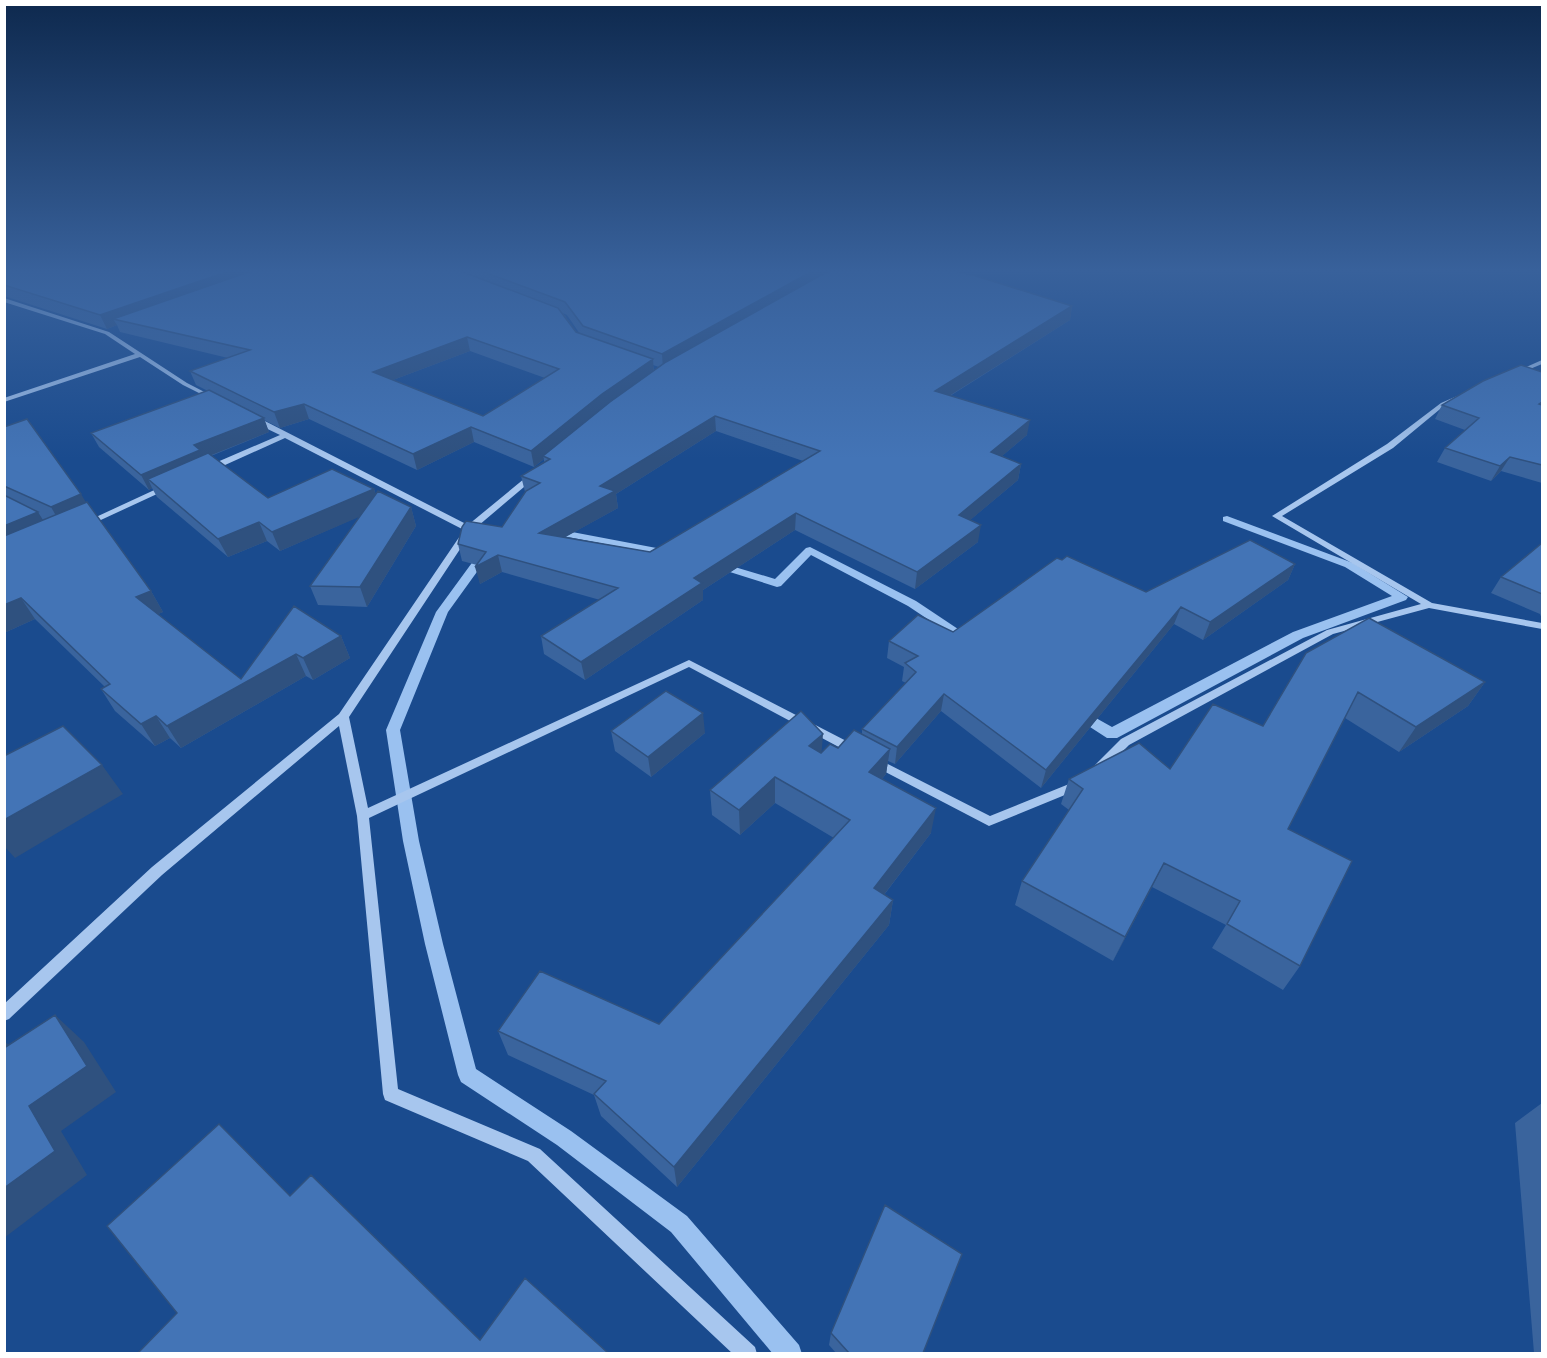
<svg xmlns="http://www.w3.org/2000/svg" width="1547" height="1358" font-family="'Work Sans',sans-serif">
<style>
.lines{fill:none;stroke-linecap:round;stroke-linejoin:round}
.stream{fill:#9ac1f0;fill-rule:evenodd}
.minor{fill:#a7c6ee;fill-rule:evenodd}
.wall{fill:#3a649d;fill-rule:evenodd}
.shaded-wall{fill:#2f517f}
.building{fill:#4374b6;stroke:#2f517f;stroke-width:1.5;fill-rule:evenodd}
</style>
<rect width="100%" height="100%" fill="#1a4b8e"/>
<g class="lines">
<path class="stream" d="M1227 516 1353 563 1408 597 1406 600 1303 638 1117 738H1107L1073 716 1071 713 1073 710 1078 708 1112 727 1293 632 1392 596 1345 567 1223 521V517Z
M551 528 667 550 673 553 667 556 547 533 545 531Z
M810 547 916 601 976 641 975 644H965L908 606 811 555 781 586 777 587 714 567 712 565 718 562 775 579 806 548Z
M486 548 492 551 448 612 400 730 419 841 443 944 476 1069 571 1131 687 1216 799 1345 802 1354H773L671 1232 557 1145 461 1082 458 1075 425 944 403 841 386 730 436 612 482 549Z"/>
<path class="minor" d="M4 298 109 332 187 383 218 399 213 400 183 385 140 357 4 402V398L135 354 105 334 4 302Z
M1542 360V364L1518 374 1513 373Z
M1457 396 1459 397V399L1445 405 1393 448 1282 516 1432 603 1542 623V629L1429 608 1333 634 1129 745 1103 771H1095L1093 768 1095 765 1121 739 1327 630 1421 604 1272 516 1387 444 1441 403Z
M253 418H259L468 525 530 474H536L537 476 472 531 349 717 368 808 689 660 858 747 860 750 858 753H850L689 667 369 818 398 1089 540 1149 755 1347 757 1354H733L528 1161 385 1100 383 1094 357 816 339 726 162 875 9 1019 4 1021V1004L152 867 339 714 464 530 285 438 214 470H208V466L280 435 253 422Z
M163 486H166L170 488 90 525 87 526 83 523Z
M876 758 990 816 1074 782 1078 781 1082 782 1084 785 1082 788 989 826 872 765 870 762 872 759Z"/>
</g>
<path class="wall" d="M4 269H946L1072 306 1070 320 950 396 1027 435 1002 456 1021 464 1018 480 970 520 978 542 915 589 795 530 703 590V600L585 680 544 654 541 636 600 600 502 572 480 584 477 565 462 561 458 544 502 527 525 492 521 476 544 462V459L534 467 474 442 417 470 309 419 280 428 264 420 269 432 211 456 268 498 374 489 376 495 411 507 416 526 367 607 318 605 310 586 360 516 280 551 267 541 228 557 157 497 152 488 149 490 99 447 91 433 208 391 196 385 190 371 228 358 120 332 117 325 107 329 4 296ZM563 313 567 315 580 334 576 332ZM470 351 545 378 483 416 393 380ZM653 365 659 367 654 370ZM716 431 803 461 650 552 565 537 618 508 616 494Z
M1542 372V483L1501 471 1491 481 1437 462 1445 448 1465 430 1435 419 1442 405Z
M4 427 86 503 151 591 163 612 158 614 241 679 294 606 341 636 350 658 313 680 306 676 181 748 170 738 155 746 115 711 101 689 105 687 35 619 4 633Z
M1542 543V619L1540 614 1491 593 1501 577Z
M1295 564 1288 580 1203 640 1174 624 1041 788 941 711 895 764 888 761 886 774 882 779 931 833 884 895 893 900 889 925 677 1187 601 1116 594 1095 508 1055 498 1031 659 1024 834 838 775 803 740 835 712 815 710 790 822 752 838 748 862 734V729L906 683 902 681 904 667 887 658 889 641 953 632 1146 592Z
M1306 653 1485 682 1468 706 1399 752 1345 718 1288 829 1300 966 1283 990 1212 948 1226 925 1152 887 1113 961 1015 905 1022 881 1069 810 1061 804 1069 779 1170 769 1263 726Z
M611 731 705 733 651 777 615 751Z
M1542 1103V1353H1534L1515 1123Z
M831 1333 923 1353H836L829 1345Z"/>
<path class="shaded-wall" d="M235 269H275L113 319 117 325 107 329 100 315Z
M816 269H838L663 369 662 354Z
M1072 306 1070 320 933 406 935 391Z
M467 337 470 351 377 386 373 372Z
M653 359 654 374 543 456 544 459 534 467 531 451 602 394Z
M304 404 309 419 280 428 274 412Z
M715 416 716 431 616 494 618 508 542 550 539 533 600 486Z
M264 418 269 432 204 458 148 479 152 488 149 490 141 475 194 445Z
M1030 420 1027 435 988 468 991 452Z
M471 427 474 442 417 470 413 454Z
M1510 457 1501 471 1491 481 1500 466Z
M1021 464 1018 480 956 532 959 515Z
M374 489 380 508 280 551 272 532Z
M81 494 93 514 63 528 51 507Z
M411 507 416 526 367 607 360 587Z
M38 512 51 533 4 552V526Z
M796 513 795 530 703 590V600L585 680 581 662 694 578Z
M259 522 267 541 228 557 218 539Z
M981 525 978 542 915 589 917 572Z
M498 555 502 572 480 584 475 567Z
M1295 564 1288 580 1203 640 1210 622Z
M151 591 163 612 149 618 136 597Z
M21 598 35 619 4 633V605Z
M1181 607 1174 624 1041 788 1046 770Z
M341 636 350 658 313 680 303 658Z
M296 654 306 676 181 748 167 726Z
M1485 682 1468 706 1399 752 1416 727Z
M944 694 941 711 895 764 897 747Z
M703 713 705 733 651 777 648 757Z
M156 716 170 738 155 746 141 724Z
M823 734 821 760 809 746Z
M890 749 886 774 866 798 869 772Z
M102 765 123 794 15 858 4 846V820Z
M775 777V803L740 835 739 810Z
M936 808 931 833 870 913 874 888Z
M1164 863 1152 887 1113 961 1125 937Z
M893 900 889 925 677 1187 674 1167Z
M55 1015 84 1042 116 1092 61 1131 87 1175 4 1238V1188Z
M4 1041 24 1057 4 1051Z"/>
<path class="building" d="M4 269H235L100 315 4 285Z
M257 269H455L558 308 576 332 653 359 602 394 531 451 471 427 413 454 304 404 274 412 190 371 250 350 113 319ZM467 337 559 369 483 416 373 372Z
M476 269H816L662 354 583 326 565 302Z
M832 269H946L976 276 1072 306 935 391 1030 420 991 452 1021 464 959 515 981 525 917 572 796 513 694 578 702 583 581 662 541 636 618 588 498 555 475 567 486 552 458 544 462 527 466 521 502 527 526 491 540 483 521 476 550 459 543 456 610 402 666 362ZM715 416 820 451 650 552 539 533 615 491 600 486Z
M1521 365 1542 372V402L1539 404 1542 405V465L1510 457 1500 466 1445 448 1479 418 1442 405 1483 381Z
M209 390 264 418 194 445 200 450 141 475 91 433Z
M27 419 81 494 51 507 4 486V427Z
M208 453 268 498 332 469 374 489 272 532 259 522 218 539 148 479Z
M378 491 411 507 360 587 310 586Z
M4 495 38 512 4 526Z
M87 502 151 591 136 597 241 679 294 606 341 636 303 658 296 654 167 726 156 716 141 724 101 689 110 684 21 598 4 605V536Z
M1250 540 1295 564 1210 622 1181 607 1046 770 944 694 897 747 862 729 916 672 905 663 918 656 889 641 918 615 953 632 1057 558 1062 560 1067 556 1146 592Z
M1542 543V594L1501 577Z
M1369 618 1485 682 1416 727 1358 692 1288 829 1352 861 1300 966 1227 924 1240 901 1164 863 1125 937 1022 881 1083 789 1069 779 1139 743 1170 769 1213 704 1263 726 1306 653Z
M666 691 703 713 648 757 611 731Z
M801 711 823 734 809 746 821 753 830 744 838 748 854 730 890 749 869 772 936 808 874 888 893 900 674 1167 594 1094 606 1081 498 1031 540 971 659 1024 850 820 775 777 739 810 710 790Z
M63 726 102 765 4 820V756Z
M55 1015 87 1066 29 1106 55 1151 4 1188V1048Z
M219 1124 290 1196 311 1175 480 1340 525 1278 608 1353H138L177 1313 107 1226Z
M885 1205 962 1254 923 1353H849L831 1333Z"/>
<linearGradient id="sky" x2="0" y2="1"><stop stop-color="#0e294e"/><stop offset="0.59" stop-color="#38619b"/><stop offset="1" stop-color="#38619b" stop-opacity="0"/></linearGradient>
<rect width="1547" height="459" fill="url(#sky)"/>
<rect width="1547" height="1358" fill="none" stroke="#ffffff" stroke-width="12"/>
</svg>
